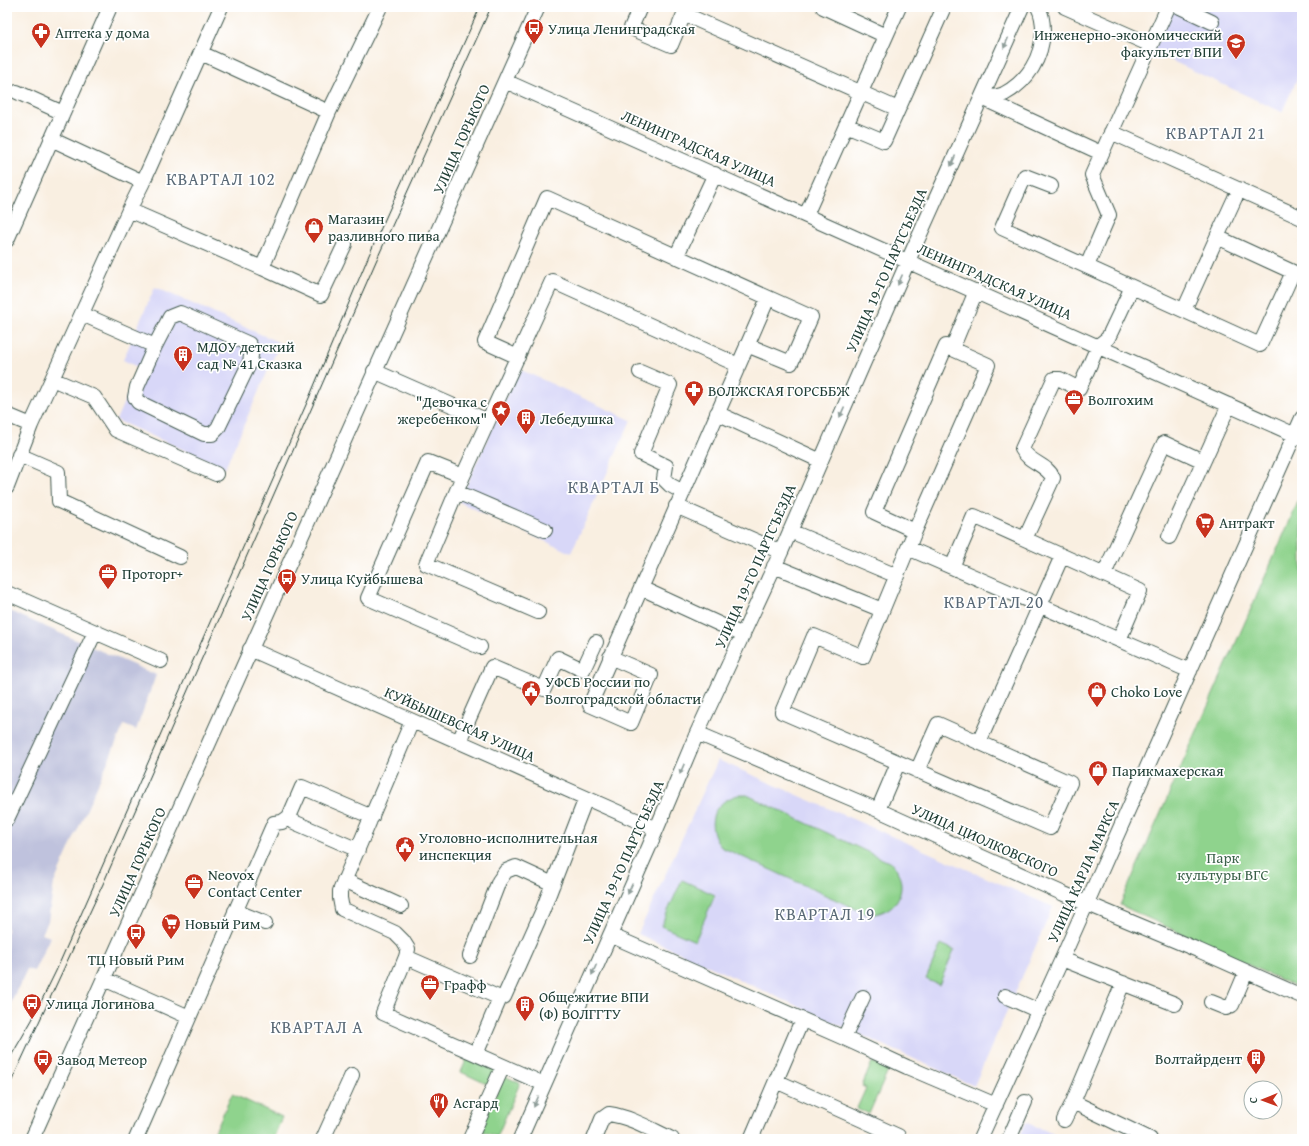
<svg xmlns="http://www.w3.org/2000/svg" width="1309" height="1146" font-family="'Gentium Book Plus',serif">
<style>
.built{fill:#d8d7f8}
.industrial{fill:#bfc2dd}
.green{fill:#8fd38d;stroke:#578860}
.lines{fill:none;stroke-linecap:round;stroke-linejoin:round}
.minor-casing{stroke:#40584e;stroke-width:16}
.minor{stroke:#fff;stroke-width:14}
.tram{stroke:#1f3d34;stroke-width:1}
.oneway{fill:#8f9e9a}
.labels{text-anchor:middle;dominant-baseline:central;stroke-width:3.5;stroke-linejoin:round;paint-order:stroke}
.poi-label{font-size:15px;fill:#1f3d34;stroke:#fff;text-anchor:start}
.street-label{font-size:15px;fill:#1f3d34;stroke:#fff}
.park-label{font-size:15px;fill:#3b624a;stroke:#fff}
.quarter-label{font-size:17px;letter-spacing:1px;fill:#596976;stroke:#fff}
</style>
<rect width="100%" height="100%" fill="#fff"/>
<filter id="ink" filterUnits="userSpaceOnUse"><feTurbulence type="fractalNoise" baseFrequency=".025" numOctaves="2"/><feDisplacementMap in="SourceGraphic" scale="8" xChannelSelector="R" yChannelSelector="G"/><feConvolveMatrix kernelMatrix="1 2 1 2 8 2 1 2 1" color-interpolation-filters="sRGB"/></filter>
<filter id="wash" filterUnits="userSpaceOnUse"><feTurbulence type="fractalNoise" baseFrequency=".012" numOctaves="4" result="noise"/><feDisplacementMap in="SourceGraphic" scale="16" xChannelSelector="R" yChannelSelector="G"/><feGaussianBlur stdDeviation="0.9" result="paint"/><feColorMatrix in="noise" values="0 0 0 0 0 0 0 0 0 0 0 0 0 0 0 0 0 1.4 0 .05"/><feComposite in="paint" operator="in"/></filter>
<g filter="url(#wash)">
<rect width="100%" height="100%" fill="#f9efe1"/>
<path class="built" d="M1173 7H1302V68L1282 112 1153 52Z
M155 287 280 343 225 468 116 420 139 368 123 360Z
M519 369 631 420 571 553 459 502Z
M718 760 1053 907 974 1086 638 934Z
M1026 1122 1065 1139H1019Z"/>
<path class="industrial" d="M7 610 156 675 136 730 124 725 54 883 48 921 42 934 50 937 34 971 27 969 7 1011Z"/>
<path class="green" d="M1302 493V982L1296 987 1120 905Z
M738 795H747L893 864C910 888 899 912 869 915L721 847C705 825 711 803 738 795Z
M682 880 715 895 695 941 661 926Z
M941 944 954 950 939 985 926 979Z
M467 1058 496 1071 489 1085 461 1072Z
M872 1062 889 1069 869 1114 857 1108 866 1088 862 1086Z
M504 1076 520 1083 497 1137 480 1130Z
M232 1094 282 1117 273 1139 212 1138Z"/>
</g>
<g filter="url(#ink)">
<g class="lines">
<g class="minor-casing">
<path id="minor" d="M221 7 143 182 129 210 262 268 329 112
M640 7 631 28 671 45 687 7
M823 7 886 36
M1065 7 1151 45
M1180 7 1212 22
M684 14 898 109
M201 53 329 112 380 7
M505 81 1302 438
M17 92 63 113
M982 98 1101 153
M982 98C989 97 998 97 1004 94 1028 81 1042 58 1043 31 1043 23 1042 14 1038 7
M846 125 884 141 944 7
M1111 132 1302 218
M51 139 143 182
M1051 186 1025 176 1002 228 1260 345 1293 272 1217 237 1184 310
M806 215 899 7
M1217 237 1239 189
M7 240 110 7
M676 257 715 174
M1087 266 1109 215 1092 175 1168 7
M262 268 321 295 345 244
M82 314 155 346 170 317 180 313 249 344 252 349 250 362 218 428 212 434H204L138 402 135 397 137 387 155 346
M952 349 976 291
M518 357 485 342 547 198 811 317 791 363 747 345
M374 371 488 421
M640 372 670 385 641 454 666 466 664 479 670 485 683 492
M52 379 94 397 116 430 216 474
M717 413 821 461
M7 415 31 425
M19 455 58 472 59 501 180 557
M463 476 428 462 368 598 480 647
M7 487 31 425 52 379 129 210
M457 492 545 530
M676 506 781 552
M790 531 897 576
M915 531 874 512 946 346 988 365 915 531 863 657 814 636 782 712 1050 828 1070 783 938 724 917 771
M1169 537 1229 405
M1025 539 1053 478C1047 464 1029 463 1022 449L1054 379H1060L1079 389 1098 346 1108 338 1132 287
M908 548 1190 671
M774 566 882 610
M952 567 974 516 1140 591 1119 640
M1104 574 1164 443 1203 461
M641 588 743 635
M7 593 161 661
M538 612 426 564 463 476 552 281 738 365
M250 649 656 829
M610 657 651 675 631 723 590 705C649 569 708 433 768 298
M412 721 340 891V898L342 909 395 933 403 941 408 949 406 957 500 998
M697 733 878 810 1064 894 1198 950 1299 995 1302 994
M459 741 492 667 544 689 558 658 583 670 596 642
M979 742 1062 556
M878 810 898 763
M7 819 95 632
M287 819 358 850
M344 880 401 906
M235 911 265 923
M610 935 844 1038 907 1067 996 1105
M470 956 499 881 506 871 516 867 553 884
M406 957 383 1013 544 1084
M1062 959 1175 1004
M104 979 189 1017
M1123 983 1073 1102 1150 1139
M1005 996 1039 1011
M1211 1002 1226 1008 1232 1005 1246 972
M844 1038 863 997
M476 1054 500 998 504 997 542 912 586 798
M776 1081 898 1136V1139
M1064 1120 1073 1102
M32 1139C200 761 370 384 538 7
M136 1139 274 823 282 822 289 817 302 787 372 817
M323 1139 352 1075
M470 1139 503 1066
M520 1139 649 847 697 733 781 552 908 261 1022 7
M594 1139 602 1119 609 1114C631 1117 652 1130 672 1139
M751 1139 802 1020
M980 1139 1062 959 1302 418
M1009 1139 1025 1102"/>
</g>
<use href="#minor" class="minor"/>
<path class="tram" d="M7 1063 32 1020 56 971 309 398 369 255 480 7
M7 1091 103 884 377 259 491 7"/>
</g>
<defs><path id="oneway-solid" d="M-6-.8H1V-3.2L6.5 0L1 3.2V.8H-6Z"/></defs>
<g class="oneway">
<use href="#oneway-solid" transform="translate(1006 43) rotate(114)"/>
<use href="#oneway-solid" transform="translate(953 161) rotate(114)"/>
<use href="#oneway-solid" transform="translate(900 280) rotate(114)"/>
<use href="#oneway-solid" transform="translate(842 412) rotate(114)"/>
<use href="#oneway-solid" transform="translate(682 769) rotate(113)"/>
<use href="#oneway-solid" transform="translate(630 889) rotate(114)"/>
<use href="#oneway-solid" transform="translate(594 970) rotate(114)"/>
<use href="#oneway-solid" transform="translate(536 1102) rotate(114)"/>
</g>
</g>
<defs>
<g id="bus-pin" transform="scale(1)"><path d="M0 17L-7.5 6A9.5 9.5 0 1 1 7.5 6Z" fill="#c8321e" stroke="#fff"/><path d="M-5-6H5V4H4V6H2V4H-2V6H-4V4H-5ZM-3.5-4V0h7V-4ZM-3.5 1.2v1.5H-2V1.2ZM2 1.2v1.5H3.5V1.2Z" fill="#fff"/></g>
<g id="pharmacy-pin" transform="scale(1)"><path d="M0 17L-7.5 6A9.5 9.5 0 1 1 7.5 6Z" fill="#c8321e" stroke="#fff"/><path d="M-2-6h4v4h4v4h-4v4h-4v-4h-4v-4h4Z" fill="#fff"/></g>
<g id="university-pin" transform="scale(1)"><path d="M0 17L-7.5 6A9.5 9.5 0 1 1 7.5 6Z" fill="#c8321e" stroke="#fff"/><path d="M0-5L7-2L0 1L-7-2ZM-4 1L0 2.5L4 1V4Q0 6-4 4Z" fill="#fff"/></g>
<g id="shop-pin" transform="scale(1)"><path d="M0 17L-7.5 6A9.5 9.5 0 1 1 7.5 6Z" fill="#c8321e" stroke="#fff"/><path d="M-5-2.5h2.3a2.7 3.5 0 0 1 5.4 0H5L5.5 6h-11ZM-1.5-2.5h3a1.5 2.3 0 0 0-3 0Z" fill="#fff"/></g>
<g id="building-pin" transform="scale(1)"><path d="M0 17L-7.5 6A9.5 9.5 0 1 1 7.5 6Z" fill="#c8321e" stroke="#fff"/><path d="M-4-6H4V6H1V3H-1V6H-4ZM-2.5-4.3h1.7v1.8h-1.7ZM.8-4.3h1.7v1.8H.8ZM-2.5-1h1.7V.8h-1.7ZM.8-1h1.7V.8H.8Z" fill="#fff"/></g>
<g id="office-pin" transform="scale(1)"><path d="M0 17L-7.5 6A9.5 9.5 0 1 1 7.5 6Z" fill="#c8321e" stroke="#fff"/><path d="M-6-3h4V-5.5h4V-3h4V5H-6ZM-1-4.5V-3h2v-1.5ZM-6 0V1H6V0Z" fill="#fff"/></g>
<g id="sight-pin" transform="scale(1)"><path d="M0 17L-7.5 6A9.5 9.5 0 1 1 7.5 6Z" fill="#c8321e" stroke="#fff"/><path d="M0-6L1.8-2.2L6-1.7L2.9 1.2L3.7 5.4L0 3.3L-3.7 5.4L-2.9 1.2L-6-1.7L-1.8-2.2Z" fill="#fff"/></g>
<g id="supermarket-pin" transform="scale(1)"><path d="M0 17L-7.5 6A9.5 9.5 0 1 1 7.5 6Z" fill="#c8321e" stroke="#fff"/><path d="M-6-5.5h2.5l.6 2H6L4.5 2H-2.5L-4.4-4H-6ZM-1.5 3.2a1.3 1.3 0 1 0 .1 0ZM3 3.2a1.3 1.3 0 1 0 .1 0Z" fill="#fff"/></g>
<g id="civic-pin" transform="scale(1)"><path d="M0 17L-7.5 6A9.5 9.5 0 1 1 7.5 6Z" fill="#c8321e" stroke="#fff"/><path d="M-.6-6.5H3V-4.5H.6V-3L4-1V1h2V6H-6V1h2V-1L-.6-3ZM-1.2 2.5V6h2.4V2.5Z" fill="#fff"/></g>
<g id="restaurant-pin" transform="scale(1)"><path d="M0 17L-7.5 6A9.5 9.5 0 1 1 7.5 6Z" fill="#c8321e" stroke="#fff"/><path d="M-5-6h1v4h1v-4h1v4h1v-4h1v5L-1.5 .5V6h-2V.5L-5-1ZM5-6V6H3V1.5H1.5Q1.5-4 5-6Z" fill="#fff"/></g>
</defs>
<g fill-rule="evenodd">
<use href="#bus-pin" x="534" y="28"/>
<use href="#pharmacy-pin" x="41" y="32"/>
<use href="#university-pin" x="1236" y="43"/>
<use href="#shop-pin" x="314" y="227"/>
<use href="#building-pin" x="183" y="355"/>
<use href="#pharmacy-pin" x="694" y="390"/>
<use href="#office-pin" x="1074" y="399"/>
<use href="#sight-pin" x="501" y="410"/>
<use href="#building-pin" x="526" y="418"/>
<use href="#supermarket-pin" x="1205" y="522"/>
<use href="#office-pin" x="108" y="573"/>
<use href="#bus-pin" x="287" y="578"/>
<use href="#civic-pin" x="531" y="690"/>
<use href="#shop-pin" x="1097" y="691"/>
<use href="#shop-pin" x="1098" y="770"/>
<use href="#civic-pin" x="405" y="846"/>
<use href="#office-pin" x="194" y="883"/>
<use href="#supermarket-pin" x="171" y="923"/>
<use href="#bus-pin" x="136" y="933"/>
<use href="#office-pin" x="430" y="984"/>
<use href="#bus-pin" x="32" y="1003"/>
<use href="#building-pin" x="525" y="1005"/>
<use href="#building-pin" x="1256" y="1058"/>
<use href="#bus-pin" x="43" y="1059"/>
<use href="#restaurant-pin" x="439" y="1102"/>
</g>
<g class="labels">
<g class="poi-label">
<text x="548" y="28">Улица Ленинградская</text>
<text x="55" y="32">Аптека у дома</text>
<text x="1222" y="34" text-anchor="end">Инженерно-экономический<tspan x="1222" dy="17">факультет ВПИ</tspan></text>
<text x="328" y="218">Магазин<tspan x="328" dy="17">разливного пива</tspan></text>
<text x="197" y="346">МДОУ детский<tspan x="197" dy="17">сад № 41 Сказка</tspan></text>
<text x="708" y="390">ВОЛЖСКАЯ ГОРСББЖ</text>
<text x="1088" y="399">Волгохим</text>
<text x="487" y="401" text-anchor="end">"Девочка с<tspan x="487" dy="17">жеребенком"</tspan></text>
<text x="540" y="418">Лебедушка</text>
<text x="1219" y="522">Антракт</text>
<text x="122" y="573">Проторг+</text>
<text x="301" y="578">Улица Куйбышева</text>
<text x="545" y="681">УФСБ России по<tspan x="545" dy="17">Волгоградской области</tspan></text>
<text x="1111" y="691">Choko Love</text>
<text x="1112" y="770">Парикмахерская</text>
<text x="419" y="837">Уголовно-исполнительная<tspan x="419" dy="17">инспекция</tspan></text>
<text x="208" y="874">Neovox<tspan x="208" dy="17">Contact Center</tspan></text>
<text x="185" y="923">Новый Рим</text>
<text x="136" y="959" text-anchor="middle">ТЦ Новый Рим</text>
<text x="444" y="984">Графф</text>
<text x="539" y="996">Общежитие ВПИ<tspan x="539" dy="17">(Ф) ВОЛГГТУ</tspan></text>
<text x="46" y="1003">Улица Логинова</text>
<text x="1242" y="1058" text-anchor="end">Волтайрдент</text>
<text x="57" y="1059">Завод Метеор</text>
<text x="453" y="1102">Асгард</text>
</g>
<g class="street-label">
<text transform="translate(461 139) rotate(-66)">УЛИЦА ГОРЬКОГО</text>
<text transform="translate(699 148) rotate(24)">ЛЕНИНГРАДСКАЯ УЛИЦА</text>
<text transform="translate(886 270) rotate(-66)">УЛИЦА 19-ГО ПАРТСЪЕЗДА</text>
<text transform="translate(995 281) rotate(24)">ЛЕНИНГРАДСКАЯ УЛИЦА</text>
<text transform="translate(269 566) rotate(-66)">УЛИЦА ГОРЬКОГО</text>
<text transform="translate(755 566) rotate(-66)">УЛИЦА 19-ГО ПАРТСЪЕЗДА</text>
<text transform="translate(460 724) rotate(24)">КУЙБЫШЕВСКАЯ УЛИЦА</text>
<text transform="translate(985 840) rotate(24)">УЛИЦА ЦИОЛКОВСКОГО</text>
<text transform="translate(137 862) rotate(-66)">УЛИЦА ГОРЬКОГО</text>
<text transform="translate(623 862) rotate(-66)">УЛИЦА 19-ГО ПАРТСЪЕЗДА</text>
<text transform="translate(1083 871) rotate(-66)">УЛИЦА КАРЛА МАРКСА</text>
</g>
<g class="park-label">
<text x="1223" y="857">Парк<tspan x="1223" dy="17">культуры ВГС</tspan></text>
</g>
<g class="quarter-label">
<text x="1216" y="132">КВАРТАЛ 21</text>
<text x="221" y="178">КВАРТАЛ 102</text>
<text x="614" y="486">КВАРТАЛ Б</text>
<text x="994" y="601">КВАРТАЛ 20</text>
<text x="825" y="913">КВАРТАЛ 19</text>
<text x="317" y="1026">КВАРТАЛ А</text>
</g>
</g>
<rect width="1309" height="1146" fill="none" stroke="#fff" stroke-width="24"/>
<g transform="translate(1263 1100) rotate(269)"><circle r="19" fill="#ffffff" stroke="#a5b1ae"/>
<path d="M0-3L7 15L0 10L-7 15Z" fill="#c8321e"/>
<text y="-6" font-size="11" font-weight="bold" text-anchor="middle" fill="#1f3d34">С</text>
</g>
</svg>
